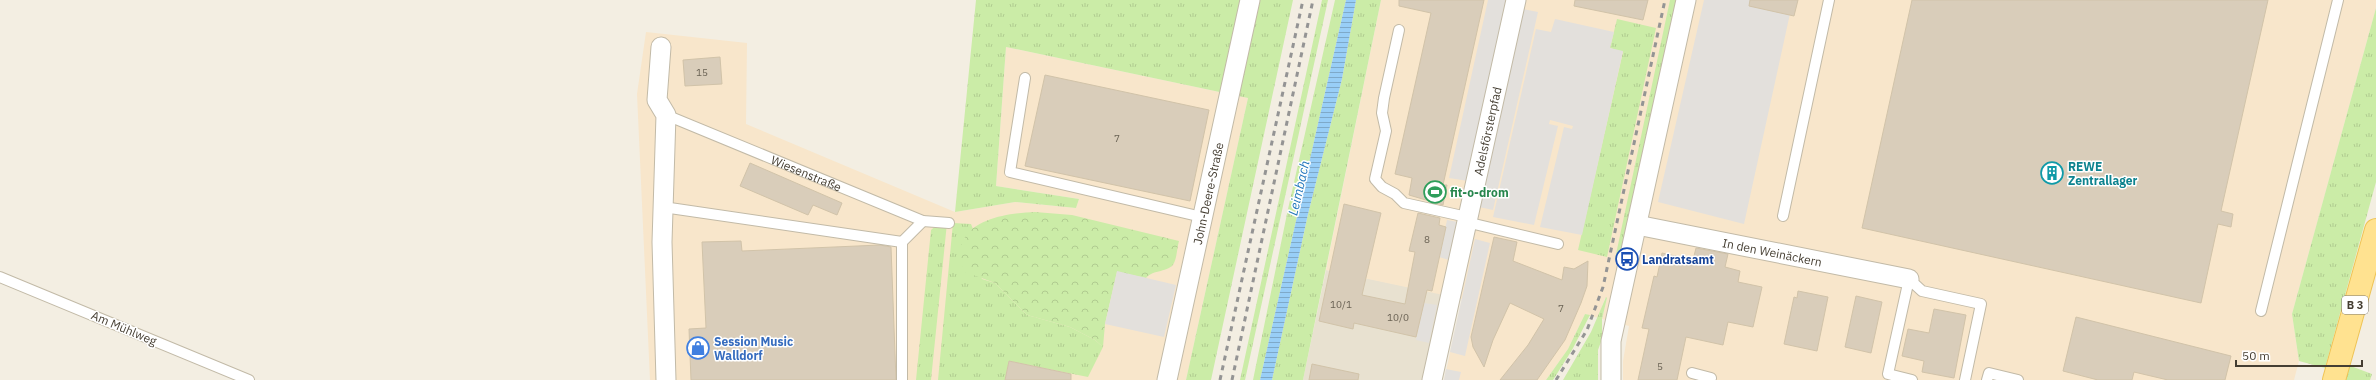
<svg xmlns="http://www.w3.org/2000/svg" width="2376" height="380" font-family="'IBM Plex Sans',sans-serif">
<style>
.residential{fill:#e8e1d0}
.commercial{fill:#f8e6cb}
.grass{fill:url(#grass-tufts)}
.forest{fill:url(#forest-crowns)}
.parking{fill:#e3e0dc}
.water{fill:url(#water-rules)}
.building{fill:#d9cdba;stroke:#d1c3a9}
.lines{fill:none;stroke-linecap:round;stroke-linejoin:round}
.service-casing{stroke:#c2baa7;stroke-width:12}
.minor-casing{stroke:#c2baa7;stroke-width:21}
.primary-casing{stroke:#efc455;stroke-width:24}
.service{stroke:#fff;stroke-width:10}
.minor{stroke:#fff;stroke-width:19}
.primary{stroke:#ffe290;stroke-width:22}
.rail{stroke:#949494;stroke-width:3;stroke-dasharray:5 5;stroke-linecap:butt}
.labels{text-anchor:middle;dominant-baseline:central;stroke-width:3;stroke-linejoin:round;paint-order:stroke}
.number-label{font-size:10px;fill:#6a6254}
.shield{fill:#fff;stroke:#7d7870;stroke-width:1}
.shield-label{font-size:11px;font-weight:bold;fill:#453e32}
.street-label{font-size:12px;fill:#453e32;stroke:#fff}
.culture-label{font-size:12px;font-weight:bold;fill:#0d838f;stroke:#fff;text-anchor:start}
.leisure-label{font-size:12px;font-weight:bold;fill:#27864d;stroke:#fff;text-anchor:start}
.transit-label{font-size:12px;font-weight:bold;fill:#164399;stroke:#fff;text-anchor:start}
.shop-label{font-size:12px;font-weight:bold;fill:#366cbe;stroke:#fff;text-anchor:start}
.water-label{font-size:13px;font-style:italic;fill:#27b;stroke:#fff}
</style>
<defs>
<pattern id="grass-tufts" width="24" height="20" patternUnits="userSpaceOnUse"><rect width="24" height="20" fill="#cbeca7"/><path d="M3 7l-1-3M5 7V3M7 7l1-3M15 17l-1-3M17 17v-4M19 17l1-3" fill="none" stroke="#b0cb90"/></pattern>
<pattern id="forest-crowns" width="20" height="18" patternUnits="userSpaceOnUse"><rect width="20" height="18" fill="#cbeca7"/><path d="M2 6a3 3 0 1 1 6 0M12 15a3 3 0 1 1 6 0" fill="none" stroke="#b0cb90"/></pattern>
<pattern id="water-rules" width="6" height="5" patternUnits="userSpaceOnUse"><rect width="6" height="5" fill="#98cef7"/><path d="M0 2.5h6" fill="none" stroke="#7ea9c9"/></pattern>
</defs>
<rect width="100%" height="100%" fill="#f3eee2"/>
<path class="residential" d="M1326 270 1443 294 1422 380H1303Z"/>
<path class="commercial" d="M1381 0H2376V8L2292 314 2299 361 2294 380H1623V361L1629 326 1602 319 1607 298H1605L1598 318 1585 314 1568 349 1546 380H1444L1462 299 1326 270Z
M646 32 747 43 746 124 955 212 1015 202 1076 208 1079 199 996 186 1006 47 1248 98 1186 380H650L637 94Z"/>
<path class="grass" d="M976 0H1293L1211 380H1186L1248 98 1006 47 996 186 1079 199 1076 208 1015 202 955 212Z
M1322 0H1328L1245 380H1240Z
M1335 0H1346L1260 380H1253L1288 209Z
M1356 0H1381L1303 380H1272L1308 214 1342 79Z
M1670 0H1676L1619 260 1615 259Z
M2376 8V182L2325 368 2299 361 2292 314Z
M1617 19 1656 28 1607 257 1578 250 1623 52 1610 48Z
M939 223H947L931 380H916L931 230Z
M953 223 971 224 973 229 964 239 982 279 995 283 1027 315 1070 327 1095 340 1103 347 1088 377 1009 361 1005 380H938Z
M1606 297 1607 298 1602 319V339L1598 350V380H1563L1591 332Z
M1585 314 1590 315 1572 350 1553 380H1546L1568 349Z
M2348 365 2372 374 2370 380H2345Z"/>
<path class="forest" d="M1035 212 1072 215 1179 241C1177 248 1177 257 1174 263 1169 273 1153 269 1146 278L1117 272 1105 324 1103 347 1095 340 1070 327 1027 315 995 283 965 272 959 261C960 254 961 245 964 239 976 217 1013 213 1035 212Z"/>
<path class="parking" d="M1488 0H1506L1468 181 1449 178Z
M1704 0H1793L1744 224 1658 202Z
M1523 9 1538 12 1493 210 1479 207Z
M1555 19 1614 32 1610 48 1623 51 1582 235 1540 227 1564 127 1572 129 1573 126 1550 120 1549 124 1558 126 1534 225 1493 217 1536 29 1551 32Z
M1447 220 1458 222 1449 260 1439 257Z
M1475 239 1490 243 1465 356 1450 352Z
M1117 271 1176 285 1164 337 1105 324Z
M1424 303 1437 305 1429 343 1416 340Z
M1446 369 1461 372 1459 380H1444Z"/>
<path class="water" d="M1346 0H1356L1342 79 1308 214 1272 380H1260Z"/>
<path class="building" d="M1399 0H1484L1443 185H1447L1443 205 1409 195 1412 178 1395 174 1431 13 1399 6Z
M1575 0H1648L1643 20 1574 6Z
M1750 0H1798L1794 16 1749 6Z
M1912 0H2268L2221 211 2233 214 2231 227 2218 224 2201 303 1862 228Z
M720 57 722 84 685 86 683 60Z
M1045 75 1209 110 1190 201 1025 166Z
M750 163 842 203 837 215 813 205 808 215 740 186Z
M1344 204 1381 213 1362 295 1405 304 1415 252 1409 251 1418 213 1440 218 1439 225 1446 227 1432 291 1427 290 1416 337 1354 323 1353 329 1319 321Z
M1494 237 1517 242 1513 261 1562 280 1564 267 1574 269 1588 261 1587 286 1581 303 1565 340 1537 380H1500L1528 345 1544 319 1510 303 1493 340 1484 367 1473 347 1471 337Z
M741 241 742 251 880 245 891 247 896 380H691L689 329 706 328 702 242Z
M1696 248 1728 254 1725 267 1740 271 1738 282 1762 287 1753 327 1728 322 1723 345 1686 337 1677 380H1638L1649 329 1642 328 1654 276 1657 277 1662 253 1693 260Z
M1798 291 1828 297 1817 351 1784 344 1794 297 1797 298Z
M1856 296 1882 302 1871 353 1845 347Z
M1934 309 1966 315 1954 378 1922 372 1924 361 1902 356 1908 329 1929 333Z
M2076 317 2231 356 2225 380H2168L2134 372 2132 380H2098L2063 371Z
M1009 361 1071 374V380H1005Z
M1312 364 1359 374 1358 380H1309Z"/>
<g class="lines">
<g class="service-casing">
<g id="service">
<path d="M1399 30 1384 98 1382 113 1386 131 1375 179 1382 187 1395 194 1404 203 1467 217"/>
<path d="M1025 78 1010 172 1202 217"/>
<path id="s1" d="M666 115 923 221 949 223"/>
<path d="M663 207 902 242"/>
<path d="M1783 216 1829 0"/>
<path d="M1466 222 1558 244"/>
<path d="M0 277 249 380"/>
<path d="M2261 311 2338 0"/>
<path d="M1692 373 1711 378 1710 380"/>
<path d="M902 380V242L923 221"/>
<path d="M1912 380 1888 374 1909 279 1922 291 1981 304 1965 380"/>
<path d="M1987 380 1989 373 2018 380"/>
</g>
</g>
<g class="minor-casing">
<g id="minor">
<path d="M661 47 657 100 666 115 662 242 666 380"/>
<path id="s2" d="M1637 225 1909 279"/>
<path id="s3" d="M1167 380 1250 0"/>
<path id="s4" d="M1432 380 1516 0"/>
<path d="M1611 380V341L1686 0"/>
</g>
</g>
<g class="primary-casing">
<path id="primary" d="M2334 380 2376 230"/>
</g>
<use href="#service" class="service"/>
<use href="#minor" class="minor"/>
<use href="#primary" class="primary"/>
<path class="rail" d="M1220 380 1303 0
M1232 380 1313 0
M1556 380 1587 330 1603 287 1665 0"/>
</g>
<defs>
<g id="building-ring" transform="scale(1.15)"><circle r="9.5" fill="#fff" stroke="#0f9aa8" stroke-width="1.5"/><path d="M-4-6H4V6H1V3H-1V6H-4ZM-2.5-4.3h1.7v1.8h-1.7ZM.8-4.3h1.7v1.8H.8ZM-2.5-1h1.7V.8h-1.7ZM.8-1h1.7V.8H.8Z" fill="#0f9aa8"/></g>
<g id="stadium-ring" transform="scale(1.15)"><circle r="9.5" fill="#fff" stroke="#2e9e5b" stroke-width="1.5"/><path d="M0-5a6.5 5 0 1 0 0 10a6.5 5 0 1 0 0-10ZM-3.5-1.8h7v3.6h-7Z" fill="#2e9e5b"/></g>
<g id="bus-ring" transform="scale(1.15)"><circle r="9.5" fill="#fff" stroke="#1a4fb4" stroke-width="1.5"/><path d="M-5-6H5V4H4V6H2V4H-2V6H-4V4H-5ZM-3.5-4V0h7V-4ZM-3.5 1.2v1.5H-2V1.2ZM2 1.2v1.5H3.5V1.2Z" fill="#1a4fb4"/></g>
<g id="shop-ring" transform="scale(1.15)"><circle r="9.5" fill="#fff" stroke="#3f7fe0" stroke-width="1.5"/><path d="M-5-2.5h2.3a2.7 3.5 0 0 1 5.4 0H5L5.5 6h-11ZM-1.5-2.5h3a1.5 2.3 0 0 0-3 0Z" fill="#3f7fe0"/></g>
</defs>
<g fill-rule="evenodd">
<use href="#building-ring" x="2052" y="173"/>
<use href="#stadium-ring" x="1435" y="192"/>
<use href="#bus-ring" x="1627" y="259"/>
<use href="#shop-ring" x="698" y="348"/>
</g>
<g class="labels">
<g class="number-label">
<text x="702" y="72">15</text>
<text x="1117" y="138">7</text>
<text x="1427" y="239">8</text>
<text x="1341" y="304">10/1</text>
<text x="1561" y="308">7</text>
<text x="1398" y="317">10/0</text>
<text x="1660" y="366">5</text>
</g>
<rect class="shield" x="2342" y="296" width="26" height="18" rx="3"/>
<g class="shield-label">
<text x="2355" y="305">B 3</text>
</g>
<g class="street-label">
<text stroke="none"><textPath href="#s4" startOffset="255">Adelsförsterpfad</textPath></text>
<text stroke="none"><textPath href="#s1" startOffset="152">Wiesenstraße</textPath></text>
<text stroke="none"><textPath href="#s3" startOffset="191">John-Deere-Straße</textPath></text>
<text stroke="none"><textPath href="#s2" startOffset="138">In den Weinäckern</textPath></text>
<text transform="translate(124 328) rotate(23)">Am Mühlweg</text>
</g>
<g class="culture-label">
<text x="2068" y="166">REWE<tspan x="2068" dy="14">Zentrallager</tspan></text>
</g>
<g class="leisure-label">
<text x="1450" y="192">fit-o-drom</text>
</g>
<g class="transit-label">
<text x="1642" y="259">Landratsamt</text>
</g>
<g class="shop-label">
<text x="714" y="341">Session Music<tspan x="714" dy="14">Walldorf</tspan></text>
</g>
<g class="water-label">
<text transform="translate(1299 188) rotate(-77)">Leimbach</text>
</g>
</g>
<path d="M2236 360v6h126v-6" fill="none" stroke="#453e32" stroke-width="2"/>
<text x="2242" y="360" font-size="12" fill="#453e32" stroke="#ffffff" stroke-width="3" paint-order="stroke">50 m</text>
</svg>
